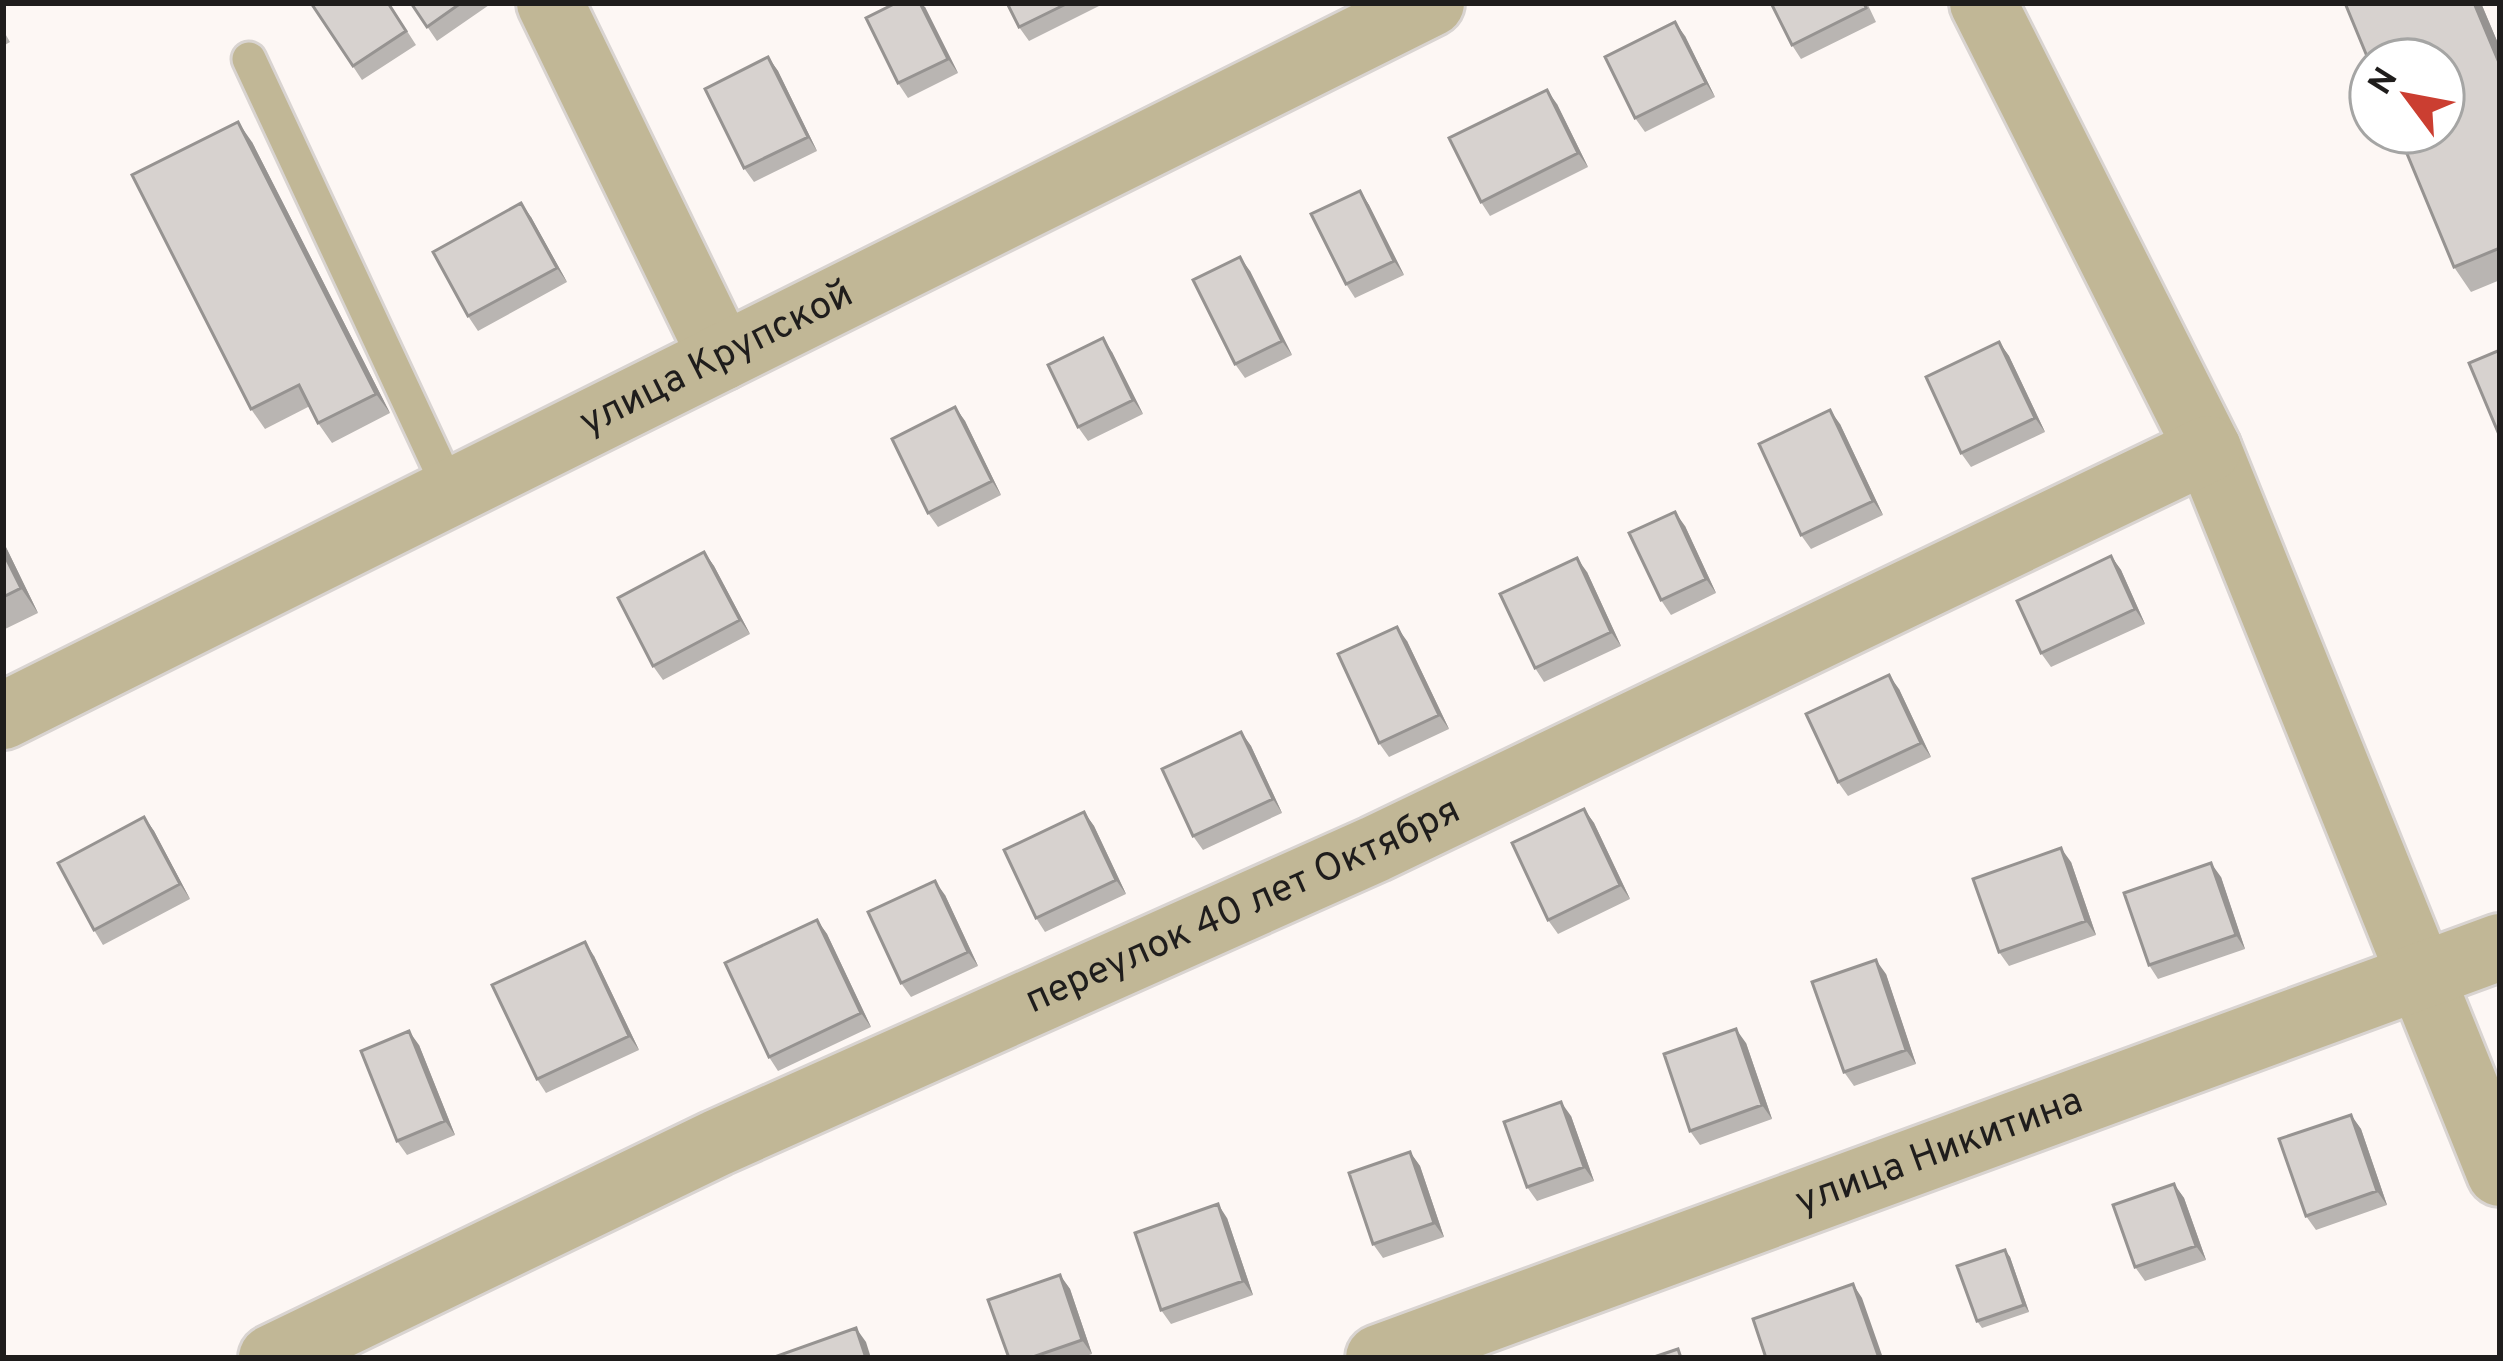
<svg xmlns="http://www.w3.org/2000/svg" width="2503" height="1361" font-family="Overpass,sans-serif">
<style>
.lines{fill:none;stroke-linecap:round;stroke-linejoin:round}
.lane-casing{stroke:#d9d4d1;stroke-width:39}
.street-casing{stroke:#d9d4d1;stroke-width:72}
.lane{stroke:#c1b796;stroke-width:33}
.street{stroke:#c1b796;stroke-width:66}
.wall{fill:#b9b5b2}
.shaded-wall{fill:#969391}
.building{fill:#d7d2cf;stroke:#969391;stroke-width:3}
.labels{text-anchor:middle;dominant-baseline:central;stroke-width:9;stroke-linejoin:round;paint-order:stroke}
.street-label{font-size:39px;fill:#1f1d1c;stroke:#fff}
</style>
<rect width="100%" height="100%" fill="#fdf7f4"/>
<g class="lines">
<g class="lane-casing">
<path id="lane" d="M249 59 451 492"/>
</g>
<g class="street-casing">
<g id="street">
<path d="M550 3 722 357"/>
<path d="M1983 3 2208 449 2500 1173"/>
<path id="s1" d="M3 716 1431 3"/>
<path id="s2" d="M272 1358 717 1143 1375 849 2208 449"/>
<path id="s3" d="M1379 1358 2500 947"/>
</g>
</g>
<use href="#lane" class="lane"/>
<use href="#street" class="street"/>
</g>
<path class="wall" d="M311 3H389L416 45 362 80Z
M411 3H492L437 41Z
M1007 3H1100L1101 5 1029 41 1019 27Z
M1867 3 1876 22 1801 59 1792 45Z
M2345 3H2481L2500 48V280L2471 292 2454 267Z
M925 7 958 73 908 98 898 83Z
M3 30 10 42 3 46Z
M1685 36 1715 97 1645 132 1635 118Z
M768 57 778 71 817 151 754 182 744 168Z
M1557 104 1588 167 1490 216 1481 202Z
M252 142 390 413 332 443 318 423 310 406 265 429 251 409Z
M1360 191 1369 205 1404 275 1355 298 1346 284Z
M531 217 567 282 478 331 468 316Z
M1250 271 1292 355 1245 378 1235 364Z
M1999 342 2009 356 2045 432 1971 467 1961 453Z
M1112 352 1143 414 1088 441 1078 427Z
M955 407 965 421 1001 495 938 527 928 513Z
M1840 424 1883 515 1811 549 1801 535Z
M1685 526 1716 593 1671 615 1661 600Z
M3 541 38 613 3 630Z
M704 552 714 566 750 634 663 680 653 666Z
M2111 556 2121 570 2145 624 2051 667 2041 653Z
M1587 572 1621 646 1544 682 1535 668Z
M1407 641 1449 729 1389 757 1379 743Z
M1899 689 1931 757 1848 796 1838 782Z
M1241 732 1251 746 1282 813 1203 850 1193 836Z
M1584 809 1594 823 1630 899 1558 934 1548 920Z
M1084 812 1094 826 1126 894 1045 932 1036 918Z
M144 817 154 831 190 899 103 945 94 930Z
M2071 862 2096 935 2009 966 1999 952Z
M2221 877 2245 949 2158 979 2149 965Z
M945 895 978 966 911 997 901 983Z
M817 920 827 934 871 1027 778 1071 769 1057Z
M594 956 639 1050 546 1093 537 1079Z
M1886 974 1916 1064 1854 1086 1844 1072Z
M1746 1043 1772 1119 1700 1145 1690 1131Z
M419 1045 455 1135 407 1155 397 1141Z
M2351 1115 2361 1129 2387 1205 2316 1230 2306 1216Z
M1571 1116 1594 1181 1537 1201 1527 1187Z
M1410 1152 1420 1166 1444 1237 1383 1258 1373 1244Z
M2174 1184 2184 1198 2206 1260 2145 1281 2135 1267Z
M1227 1218 1253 1295 1171 1324 1161 1310Z
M2005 1250 2010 1257 2029 1312 1982 1328 1977 1321Z
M1060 1275 1070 1289 1092 1354 1080 1358H1009Z"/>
<path class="shaded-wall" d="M920 3 925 7 958 73 948 59Z
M2474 3H2481L2500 48V65Z
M1675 22 1685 36 1715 97 1706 83Z
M768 57 778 71 817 151 808 137Z
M1547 90 1557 104 1588 167 1578 153Z
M238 122 252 142 390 413 376 394Z
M1360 191 1369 205 1404 275 1394 261Z
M521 203 531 217 567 282 557 268Z
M1240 257 1250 271 1292 355 1282 341Z
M1103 338 1112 352 1143 414 1133 400Z
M1999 342 2009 356 2045 432 2035 418Z
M955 407 965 421 1001 495 992 481Z
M1830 410 1840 424 1883 515 1873 501Z
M1675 512 1685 526 1716 593 1706 579Z
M3 541 38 613 21 588 3 552Z
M704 552 714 566 750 634 740 620Z
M2111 556 2121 570 2145 624 2135 609Z
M1577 558 1587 572 1621 646 1611 632Z
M1397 627 1407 641 1449 729 1439 715Z
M1889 675 1899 689 1931 757 1921 743Z
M1241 732 1251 746 1282 813 1273 799Z
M1584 809 1594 823 1630 899 1620 885Z
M1084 812 1094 826 1126 894 1116 880Z
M144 817 154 831 190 899 180 884Z
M2061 848 2071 862 2096 935 2086 921Z
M2211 863 2221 877 2245 949 2236 935Z
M935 881 945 895 978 966 968 952Z
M817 920 827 934 871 1027 861 1013Z
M585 942 594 956 639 1050 629 1036Z
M1876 960 1886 974 1916 1064 1906 1050Z
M1736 1029 1746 1043 1772 1119 1762 1105Z
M409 1031 419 1045 455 1135 445 1121Z
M1561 1102 1571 1116 1594 1181 1584 1167Z
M2351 1115 2361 1129 2387 1205 2377 1191Z
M1410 1152 1420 1166 1444 1237 1434 1223Z
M2174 1184 2184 1198 2206 1260 2196 1246Z
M1218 1204 1227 1218 1253 1295 1243 1281Z
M2005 1250 2010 1257 2029 1312 2024 1305Z
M1060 1275 1070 1289 1092 1354 1082 1340Z
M1853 1284 1862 1298 1883 1358H1879Z
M856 1328 866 1342 871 1358H866Z"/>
<path class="building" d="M311 3H388L406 31 353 66Z
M411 3H461L427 27Z
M896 3H920L948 59 898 83 866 18Z
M1007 3H1068L1019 27Z
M1771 3H1864L1866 8 1792 45Z
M2345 3H2474L2500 65V248L2454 267 2398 132H2443V60H2371V66Z
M1675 22 1706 83 1635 118 1605 57Z
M768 57 808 137 744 168 705 89Z
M1547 90 1578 153 1481 202 1449 138Z
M238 122 376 394 318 423 299 385 251 409 132 175Z
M1360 191 1394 261 1346 284 1311 214Z
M521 203 557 268 468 316 433 252Z
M1240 257 1282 341 1235 364 1193 280Z
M1103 338 1133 400 1078 427 1048 365Z
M1999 342 2035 418 1961 453 1926 377Z
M2500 350V437L2469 363Z
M955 407 992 481 928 513 892 439Z
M1830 410 1873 501 1801 535 1759 444Z
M1675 512 1706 579 1661 600 1629 533Z
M3 552 21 588 3 597Z
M704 552 740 620 653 666 618 598Z
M2111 556 2135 609 2041 653 2017 601Z
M1577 558 1611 632 1535 668 1500 594Z
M1397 627 1439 715 1379 743 1338 654Z
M1889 675 1921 743 1838 782 1806 714Z
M1241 732 1273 799 1193 836 1162 769Z
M1584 809 1620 885 1548 920 1512 843Z
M1084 812 1116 880 1036 918 1004 850Z
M144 817 180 884 94 930 58 863Z
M2061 848 2086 921 1999 952 1973 879Z
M2211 863 2236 935 2149 965 2124 893Z
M935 881 968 952 901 983 868 912Z
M817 920 861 1013 769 1057 725 963Z
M585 942 629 1036 537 1079 492 985Z
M1876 960 1906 1050 1844 1072 1812 982Z
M1736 1029 1762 1105 1690 1131 1664 1054Z
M409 1031 445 1121 397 1141 361 1051Z
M1561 1102 1584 1167 1527 1187 1504 1122Z
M2351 1115 2377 1191 2306 1216 2279 1139Z
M1410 1152 1434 1223 1373 1244 1349 1173Z
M2174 1184 2196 1246 2135 1267 2113 1205Z
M1218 1204 1243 1281 1161 1310 1135 1233Z
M2005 1250 2024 1305 1977 1321 1957 1266Z
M1060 1275 1082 1340 1030 1358H1009L988 1300Z
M1853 1284 1879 1358H1766L1753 1319Z
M856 1328 866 1358H778L777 1356Z
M1678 1349 1681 1358H1651Z"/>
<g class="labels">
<g class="street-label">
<text stroke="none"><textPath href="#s1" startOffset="798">улица Крупской</textPath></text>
<text stroke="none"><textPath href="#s2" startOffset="1071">переулок 40 лет Октября</textPath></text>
<text stroke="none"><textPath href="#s3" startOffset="597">улица Никитина</textPath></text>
</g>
</g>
<rect width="2503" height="1361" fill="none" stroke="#1f1d1c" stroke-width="12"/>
<g transform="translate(2407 96) rotate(302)"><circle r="57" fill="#ffffff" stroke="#a5a5a4" stroke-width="3"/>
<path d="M0-9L21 45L0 30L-21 45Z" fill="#cb3e31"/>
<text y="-18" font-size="33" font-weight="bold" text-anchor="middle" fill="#1f1d1c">N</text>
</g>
</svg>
